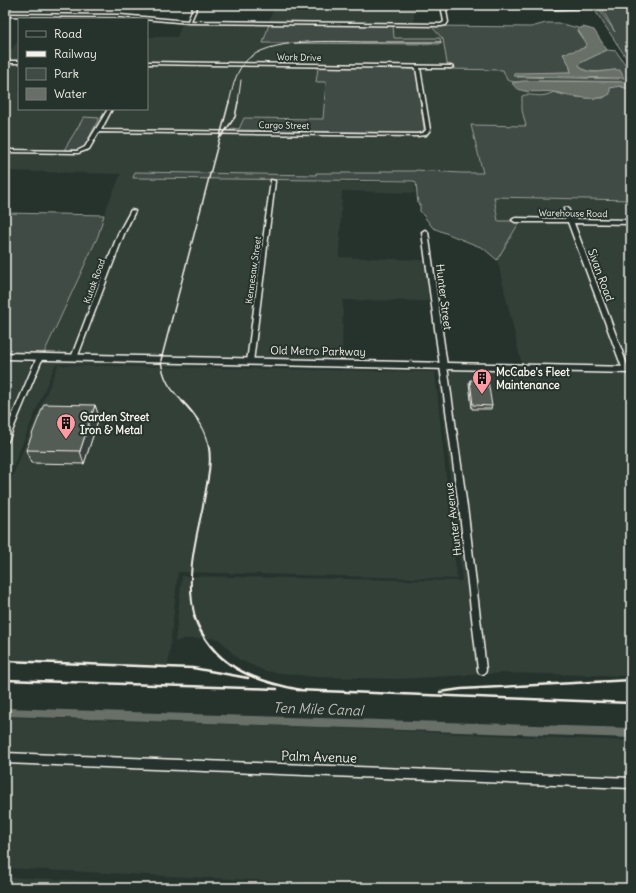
<svg xmlns="http://www.w3.org/2000/svg" width="636" height="893" font-family="Delius,sans-serif">
<style>
.built{fill:#333f39;fill-rule:evenodd}
.green{fill:#414b45;stroke:#9a9e96}
.water{fill:#676f68;stroke:#9fa39b}
.lines{fill:none;stroke-linecap:round;stroke-linejoin:round}
.canal{fill:#676f68;fill-rule:evenodd}
.street-casing{stroke:#f4f1e8;stroke-width:3}
.secondary-casing{stroke:#f4f1e8;stroke-width:3}
.street{fill:#26332d;fill-rule:evenodd}
.secondary{fill:#26332d;fill-rule:evenodd}
.rail-far3{stroke:#f4f1e8;stroke-width:1}
.rail-far2{stroke:#f4f1e8;stroke-width:1.5}
.rail-far1{stroke:#f4f1e8;stroke-width:2}
.rail{stroke:#f4f1e8;stroke-width:2.5}
.wall{fill:#474f49;stroke:#f4f1e8}
.shaded-wall{fill:#39403c;stroke:#f4f1e8}
.building{fill:#525c55;stroke:#f4f1e8}
.labels{text-anchor:middle;dominant-baseline:central;stroke-width:4;stroke-linejoin:round;paint-order:stroke}
.far-street-label{font-size:9px;fill:#f4f1e8;stroke:#26332d}
.street-label{font-size:11px;fill:#f4f1e8;stroke:#26332d}
.poi-label{font-size:11px;font-weight:bold;fill:#f4f1e8;stroke:#26332d;text-anchor:start}
.near-street-label{font-size:13px;fill:#f4f1e8;stroke:#26332d}
.near-water-label{font-size:14px;font-style:italic;fill:#bcbdb5;stroke:#26332d}
</style>
<rect width="100%" height="100%" fill="#26332d"/>
<filter id="ink" filterUnits="userSpaceOnUse"><feTurbulence type="fractalNoise" baseFrequency=".025" numOctaves="2"/><feDisplacementMap in="SourceGraphic" scale="8" xChannelSelector="R" yChannelSelector="G"/><feConvolveMatrix kernelMatrix="1 2 1 2 8 2 1 2 1" color-interpolation-filters="sRGB"/></filter>
<g filter="url(#ink)">
<path class="built" d="M337 5 414 9V23H441L451 69 503 70 507 80 513 83 521 90 554 92 546 96 526 94 521 103 526 126 513 127 482 166 483 175 343 174 342 182H414L415 193 342 191 339 257 421 260 422 261 424 260V258H429L428 301 343 300 342 361 38 355 44 353 98 236 107 206 121 174 5 171V57L19 40V109H147V37H177L183 21H269L274 7H337ZM393 25 394 38 441 43H263ZM346 67 409 68 422 132 418 133 343 132 232 129H239L244 118 323 119 326 81Z
M494 197 631 200V676L502 673 401 679 315 677 265 671 238 659 219 639 206 638 183 639 175 642 182 576 460 581 462 580 461 570 438 372 437 370 58 364 55 365 5 486V436L36 359 522 365 497 259Z
M5 360 27 361 31 363 30 369 5 428Z
M58 365 435 372 457 579 178 572 168 666 5 660V494Z
M5 717 306 727 631 741V888H417L5 868Z
M5 877 258 888H5Z"/>
<path class="green" d="M631 7V65L594 9H600L603 15 615 32 602 9Z
M546 23H558L578 28C577 33 585 38 587 44L581 50 563 54 569 64 571 72 539 73 517 77 619 79 617 70C606 70 586 76 579 65L582 62 607 50 616 51 631 73V84L626 82C596 81 567 81 538 81 528 81 516 84 507 80L503 70 448 69 443 39 431 26 531 27Z
M269 24 393 25 394 38H440L441 44 263 43Z
M324 66 413 69 416 71 424 129 422 132 418 133 230 130 232 128 239 129 244 118 323 119 326 82H316L318 68Z
M619 86 631 90V200L494 197 498 221H520L497 260 483 248 433 228 420 211V205L418 204 416 183 414 181 133 178 135 172 316 175V173H381V171H415L416 170 460 173H483L471 125 526 126 522 110V96C531 92 539 100 554 92 570 98 587 98 604 98L610 88Z
M84 117 99 118 84 148 79 150H64Z
M5 213 104 215 98 236 44 353 38 355 5 354Z"/>
<path class="water" d="M583 27 594 30 607 50 582 62 579 65C586 78 608 69 620 70L624 78 514 76 513 74 515 73 571 72 569 64 563 54 584 48 587 44 577 29Z
M523 81 629 82 631 84V90L620 86 610 88V94C595 104 569 94 553 92 541 90 519 96 512 83Z"/>
<g class="lines">
<path class="canal" d="M5 708 631 728V738L5 716Z"/>
<g class="street-casing">
<path id="street" d="M194 5H198L191 21 441 24 444 22 441 5H445L448 22 446 25 441 26 189 23 120 17 5 16V14L120 15 188 21Z
M5 61H19V63H5Z
M147 62 451 66 453 67 451 68H420L430 130 426 135 417 136 99 132 89 149 78 153 5 152V150L77 151 85 147 108 109H112L101 130 417 134 423 133 426 130 416 68 147 64Z
M271 180 275 181 253 362 250 364 247 362Z
M564 208H568L572 219 631 220V224L574 223 629 370 628 371H624L623 370 568 222H515L512 220 515 218 567 219 564 209Z
M131 210 135 211 124 234 77 358 76 359H72L71 358 118 234Z
M425 230 428 232 468 514 486 670 485 673 482 674 479 673 478 670 460 514 422 232Z
M40 355 43 357 8 441 5 443V433L37 357Z
M5 753 631 778V788L5 763Z"/>
</g>
<g class="secondary-casing">
<path id="secondary" d="M9 5H13L5 13V9Z
M391 5 558 7 631 5V6L558 9 393 6Z
M5 353 631 367V373L5 359Z"/>
</g>
<use href="#street" class="street"/>
<use href="#secondary" class="secondary"/>
<path class="rail-far3" d="M229 103C232 90 235 74 244 63 266 36 336 42 367 42 392 42 416 42 441 42
M238 103 241 80"/>
<path class="rail-far2" d="M221 137 235 117 238 102
M183 402C170 389 163 379 161 360L229 102"/>
<path class="rail-far1" d="M182 401C195 414 206 430 209 448 212 467 206 487 203 506 195 542 185 580 195 617"/>
<path class="rail" d="M194 616C212 666 253 681 301 690
M5 661 193 668 248 678
M5 680 277 689
M297 690 631 703
M440 692 461 689 631 680"/>
</g>
<path class="wall" d="M470 380 492 406 491 409H472L469 383Z
M95 405 99 417 84 464 31 463 26 450Z"/>
<path class="shaded-wall" d="M95 405 99 417 84 464 80 451Z"/>
<path class="building" d="M470 380 488 381 492 406 473 405Z
M44 404 95 405 80 451 26 450Z"/>
</g>
<defs>
<g id="building-pin" transform="scale(1)"><path d="M0 17L-7.5 6A9.5 9.5 0 1 1 7.5 6Z" fill="#ff9aa2" stroke="#26332d"/><path d="M-4-6H4V6H1V3H-1V6H-4ZM-2.5-4.3h1.7v1.8h-1.7ZM.8-4.3h1.7v1.8H.8ZM-2.5-1h1.7V.8h-1.7ZM.8-1h1.7V.8H.8Z" fill="#111"/></g>
</defs>
<g fill-rule="evenodd">
<use href="#building-pin" x="482" y="378"/>
<use href="#building-pin" x="66" y="423"/>
</g>
<g class="labels">
<g class="far-street-label">
<text transform="translate(299 57) rotate(1)">Work Drive</text>
<text transform="translate(284 125) rotate(1)">Cargo Street</text>
<text transform="translate(573 213) rotate(1)">Warehouse Road</text>
<text transform="translate(253 270) rotate(-82)">Kennesaw Street</text>
<text transform="translate(94 281) rotate(-70)">Kutak Road</text>
</g>
<g class="street-label">
<text transform="translate(601 275) rotate(70)">Sivan Road</text>
<text transform="translate(444 297) rotate(83)">Hunter Street</text>
<text transform="translate(318 351) rotate(1)">Old Metro Parkway</text>
<text transform="translate(453 519) rotate(-97)">Hunter Avenue</text>
</g>
<g class="poi-label">
<text x="496" y="372">McCabe's Fleet<tspan x="496" dy="13">Maintenance</tspan></text>
<text x="80" y="417">Garden Street<tspan x="80" dy="13">Iron &amp; Metal</tspan></text>
</g>
<g class="near-street-label">
<text transform="translate(319 757) rotate(2)">Palm Avenue</text>
</g>
<g class="near-water-label">
<text transform="translate(318 709) rotate(2)">Ten Mile Canal</text>
</g>
</g>
<rect width="636" height="893" fill="none" stroke="#26332d" stroke-width="20"/>
<rect x="10" y="10" width="616" height="873" fill="none" stroke="#f4f1e8" stroke-width="1.5" filter="url(#ink)"/>
<rect x="18" y="18" width="130" height="92" fill="#26332d" stroke="#787f78"/>
<rect x="26" y="31" width="20" height="6" fill="#26332d" stroke="#787f78"/>
<text x="54" y="38" font-size="12" fill="#f4f1e8">Road</text>
<rect x="26" y="51" width="20" height="6" fill="#f4f1e8" stroke="#787f78"/>
<text x="54" y="58" font-size="12" fill="#f4f1e8">Railway</text>
<rect x="26" y="68" width="20" height="12" fill="#414b45" stroke="#787f78"/>
<text x="54" y="78" font-size="12" fill="#f4f1e8">Park</text>
<rect x="26" y="88" width="20" height="12" fill="#676f68" stroke="#787f78"/>
<text x="54" y="98" font-size="12" fill="#f4f1e8">Water</text>
</svg>
